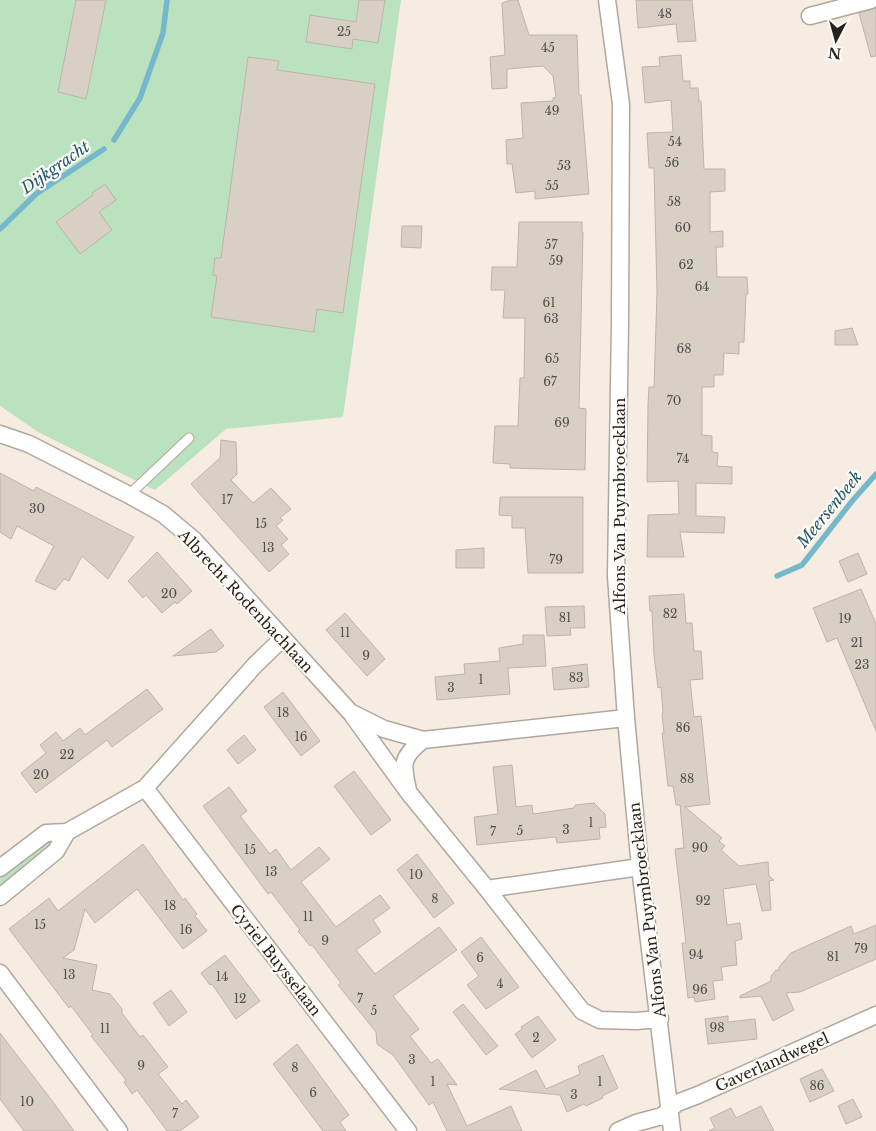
<svg xmlns="http://www.w3.org/2000/svg" width="876" height="1131" font-family="'Libre Baskerville',serif">
<style>
.green{fill:#bbe2be}
.lines{fill:none;stroke-linecap:round;stroke-linejoin:round}
.stream{stroke:#76b8cb;stroke-width:5.5}
.building{fill:#d8d0c5;stroke:#bcb4aa}
.lane-casing{stroke:#b0a89e;stroke-width:11}
.street-casing{stroke:#b0a89e;stroke-width:19}
.lane{stroke:#fff;stroke-width:9}
.street{stroke:#fff;stroke-width:16}
.labels{text-anchor:middle;dominant-baseline:central;stroke-width:4.5;stroke-linejoin:round;paint-order:stroke}
.number-label{font-size:12px;fill:#524e48}
.street-label{font-size:15px;fill:#26221f;stroke:#fefaf6}
.water-label{font-size:16px;font-style:italic;fill:#225968;stroke:#fefaf6}
</style>
<rect width="100%" height="100%" fill="#f6ece2"/>
<path class="green" d="M0 0H401L343 417 226 429 155 490 38 432 0 406Z
M48 841 51 844V848L0 888V876Z"/>
<g class="lines">
<path class="stream" d="M114 140 140 98 163 33 167 0
M0 229 36 194 104 149
M777 576 802 565 853 500 876 474"/>
</g>
<path class="building" d="M76 0H106L86 99 58 92Z
M359 0H385L378 43 353 39 352 49 306 42 310 15 356 22Z
M511 0H518L529 35H577L579 95H581L589 194 535 199V191L516 193 512 164H507L506 140 523 138 521 103 553 101V98L556 97 553 76 543 66 507 69V88L492 89 490 57 505 55 502 3Z
M636 0H692L696 41 678 42 676 24 638 28Z
M876 8V56L871 57 859 13Z
M681 55 683 81H690V88H698L699 101H701L704 169H725V191L710 192V232L723 231V247H716L717 277H747L748 294H746L744 342H739V354L724 353 723 375H714V387H702V435L712 436V452L718 453 717 466 732 467V484L696 483V516L725 517 724 533 680 532 684 557H647L648 515 679 514 678 481 647 482 648 405 649 387H654L657 292 654 168H649L647 133 673 132 671 100 645 103 642 67 660 66 659 57Z
M248 57 279 61 277 70 375 84 343 313 317 309 314 332 211 317 217 276 213 275 215 258H221Z
M105 184 116 200 99 212 112 230 80 254 56 222 93 195 92 193Z
M519 222H582V232H583L579 408 586 409 585 470 510 468V464L493 463 495 426H518L520 378H524L525 318H503L505 290H491L492 267H517Z
M402 226H422L421 248 401 247Z
M852 328 858 345H835V331Z
M221 440 236 442 237 474 231 480 253 503 271 488 291 509 280 518 283 520 276 526 288 539 281 545 289 554 269 572 191 484 220 458Z
M0 473 34 491 36 487 134 537 108 579 82 556 69 581 64 579 55 590 35 581 54 546 17 526 11 539 0 532Z
M500 497H583V573H528L525 528H512V516L499 515Z
M484 548V568H456V550Z
M157 552 192 591 177 604 175 602 162 613 146 595 143 598 128 581Z
M858 553 867 574 848 582 839 561Z
M861 589 876 624V731L837 638 827 642 813 608Z
M684 594 686 623H692L694 651H701L703 679 690 680 694 717 701 716 710 804 685 807 722 838 719 841 725 846 721 850 739 866 768 862 769 876 774 880 769 881 771 910 762 911 756 884 723 889 727 925 740 923 742 939 735 941 737 965 721 967 723 980 713 981 715 999 695 1002 694 997 688 998 682 943H686L675 849 684 848 680 805H676L673 786H668L662 733H664L662 714 663 712 661 687 658 688 654 655 652 611H650L649 596Z
M584 606 585 628H570L571 635 547 636 545 607Z
M345 613 385 659 367 676 326 630Z
M211 629 224 646 216 652 173 656Z
M523 635H544L546 666 508 668 510 694 437 700 435 677 465 674 464 664 500 661 499 648 523 644Z
M587 664 589 687 554 690 552 668Z
M147 689 163 709 112 747 107 740 36 793 21 773 46 753 40 745 56 732 63 741 80 728 85 735Z
M283 692 320 741 301 756 264 707Z
M244 735 256 750 238 764 227 750Z
M512 765 516 807 532 805 533 814 574 808 575 805 594 803 605 814 606 827 599 828 600 839 557 843 556 837 477 845 474 817 498 814 493 767Z
M354 771 391 820 371 835 334 786Z
M229 787 247 811 240 816 270 854 276 849 291 870 319 847 330 859 301 882 336 927 380 895 390 908 373 920 381 932 356 950 375 974 439 927 457 950 393 996 419 1029 410 1036 431 1063 438 1059 457 1085 447 1084 467 1126 511 1106 522 1131H447L433 1102 429 1105 393 1055 377 1044 376 1032 338 985 341 983 312 945 310 946 298 931 300 930 271 892 268 894 203 806Z
M143 844 183 900 185 898 197 914 195 916 207 931 183 949 137 889 95 923 85 909 74 950 63 958 97 965 92 990 110 994 122 1009V1013L140 1037 143 1035 168 1067 158 1074 182 1104 186 1100 199 1117 180 1131H167L137 1090 132 1094 124 1082 126 1080 91 1036 93 1035 71 1006 69 1008 9 929 49 898 58 911Z
M417 854 454 903 434 918 397 870Z
M876 925V959L800 992 786 993 794 1010 773 1021 761 996 740 998V996L771 981V976L776 970H779V967L791 953 851 926 854 934Z
M481 937 519 987 486 1009 467 985 479 976 461 952Z
M225 955 260 1001 236 1019 212 984 210 985 201 973Z
M171 990 187 1012 169 1026 153 1003Z
M463 1004 498 1046 486 1055 453 1012Z
M538 1016 556 1040 532 1058 515 1034 522 1029 521 1027Z
M728 1016V1022L755 1019 757 1039 708 1044 705 1019Z
M0 1033 53 1102 74 1131H24L0 1099Z
M297 1044 349 1115 340 1122 346 1131H323L273 1064Z
M603 1055 618 1088 602 1096 603 1098 586 1106 584 1104 567 1112 560 1095 499 1089 536 1070 546 1089 580 1074 578 1066Z
M822 1069 834 1091 810 1102 800 1079Z
M853 1099 862 1117 846 1124 838 1106Z
M761 1106 774 1131H709L715 1128 710 1118 731 1108 736 1118Z"/>
<g class="lines">
<g class="lane-casing">
<path id="lane" d="M129 495 189 438"/>
</g>
<g class="street-casing">
<path id="street" d="M607 0 621 104 620 323 616 576 626 718 640 867 672 1131
M810 16 871 0
M0 434 29 444 129 495 163 514 194 540 350 712 384 729 423 740 626 718
M353 716 409 793 487 889 582 1011 600 1020 636 1021 660 1019
M145 788 408 1131
M408 790C402 764 401 757 423 740
M0 868 46 833 67 832 145 788 255 665 283 638
M487 889 640 867
M0 897 56 851 67 832
M0 973 119 1131
M618 1131 636 1123 662 1116 677 1103 698 1095 876 1015"/>
</g>
<use href="#lane" class="lane"/>
<use href="#street" class="street"/>
</g>
<g class="labels">
<g class="number-label">
<text x="665" y="13">48</text>
<text x="344" y="31">25</text>
<text x="548" y="47">45</text>
<text x="552" y="110">49</text>
<text x="675" y="141">54</text>
<text x="672" y="162">56</text>
<text x="564" y="165">53</text>
<text x="552" y="185">55</text>
<text x="674" y="201">58</text>
<text x="683" y="227">60</text>
<text x="551" y="244">57</text>
<text x="556" y="260">59</text>
<text x="686" y="264">62</text>
<text x="702" y="286">64</text>
<text x="549" y="302">61</text>
<text x="551" y="318">63</text>
<text x="684" y="348">68</text>
<text x="552" y="358">65</text>
<text x="550" y="381">67</text>
<text x="674" y="400">70</text>
<text x="562" y="422">69</text>
<text x="683" y="458">74</text>
<text x="227" y="499">17</text>
<text x="37" y="508">30</text>
<text x="261" y="523">15</text>
<text x="268" y="547">13</text>
<text x="556" y="559">79</text>
<text x="169" y="593">20</text>
<text x="670" y="613">82</text>
<text x="565" y="617">81</text>
<text x="845" y="618">19</text>
<text x="345" y="632">11</text>
<text x="857" y="642">21</text>
<text x="366" y="655">9</text>
<text x="862" y="664">23</text>
<text x="576" y="677">83</text>
<text x="481" y="679">1</text>
<text x="451" y="687">3</text>
<text x="283" y="712">18</text>
<text x="683" y="727">86</text>
<text x="301" y="736">16</text>
<text x="67" y="754">22</text>
<text x="41" y="774">20</text>
<text x="687" y="778">88</text>
<text x="591" y="822">1</text>
<text x="566" y="829">3</text>
<text x="520" y="830">5</text>
<text x="493" y="831">7</text>
<text x="700" y="847">90</text>
<text x="250" y="849">15</text>
<text x="271" y="871">13</text>
<text x="416" y="874">10</text>
<text x="435" y="898">8</text>
<text x="703" y="900">92</text>
<text x="170" y="905">18</text>
<text x="308" y="916">11</text>
<text x="40" y="924">15</text>
<text x="186" y="929">16</text>
<text x="325" y="940">9</text>
<text x="861" y="948">79</text>
<text x="696" y="954">94</text>
<text x="833" y="956">81</text>
<text x="480" y="957">6</text>
<text x="69" y="974">13</text>
<text x="222" y="976">14</text>
<text x="500" y="983">4</text>
<text x="700" y="989">96</text>
<text x="240" y="998">12</text>
<text x="360" y="998">7</text>
<text x="374" y="1010">5</text>
<text x="717" y="1027">98</text>
<text x="105" y="1028">11</text>
<text x="536" y="1037">2</text>
<text x="412" y="1059">3</text>
<text x="141" y="1065">9</text>
<text x="295" y="1067">8</text>
<text x="433" y="1081">1</text>
<text x="600" y="1081">1</text>
<text x="817" y="1085">86</text>
<text x="313" y="1092">6</text>
<text x="574" y="1094">3</text>
<text x="27" y="1101">10</text>
<text x="175" y="1113">7</text>
</g>
<g class="street-label">
<text transform="translate(619 506) rotate(-90)">Alfons Van Puymbroecklaan</text>
<text transform="translate(246 601) rotate(47)">Albrecht Rodenbachlaan</text>
<text transform="translate(647 910) rotate(-97)">Alfons Van Puymbroecklaan</text>
<text transform="translate(276 960) rotate(52)">Cyriel Buysselaan</text>
<text transform="translate(772 1062) rotate(-24)">Gaverlandwegel</text>
</g>
<g class="water-label">
<text transform="translate(55 167) rotate(-35)">Dijkgracht</text>
<text transform="translate(829 509) rotate(-51)">Meersenbeek</text>
</g>
</g>
<g transform="translate(836 40) rotate(186)" stroke="#fefaf6" stroke-width="4" paint-order="stroke">
<path d="M0-4L9 19L0 12L-9 19Z" fill="#26221f"/>
<text y="-8" font-size="14" font-weight="bold" text-anchor="middle" fill="#26221f">N</text>
</g>
</svg>
